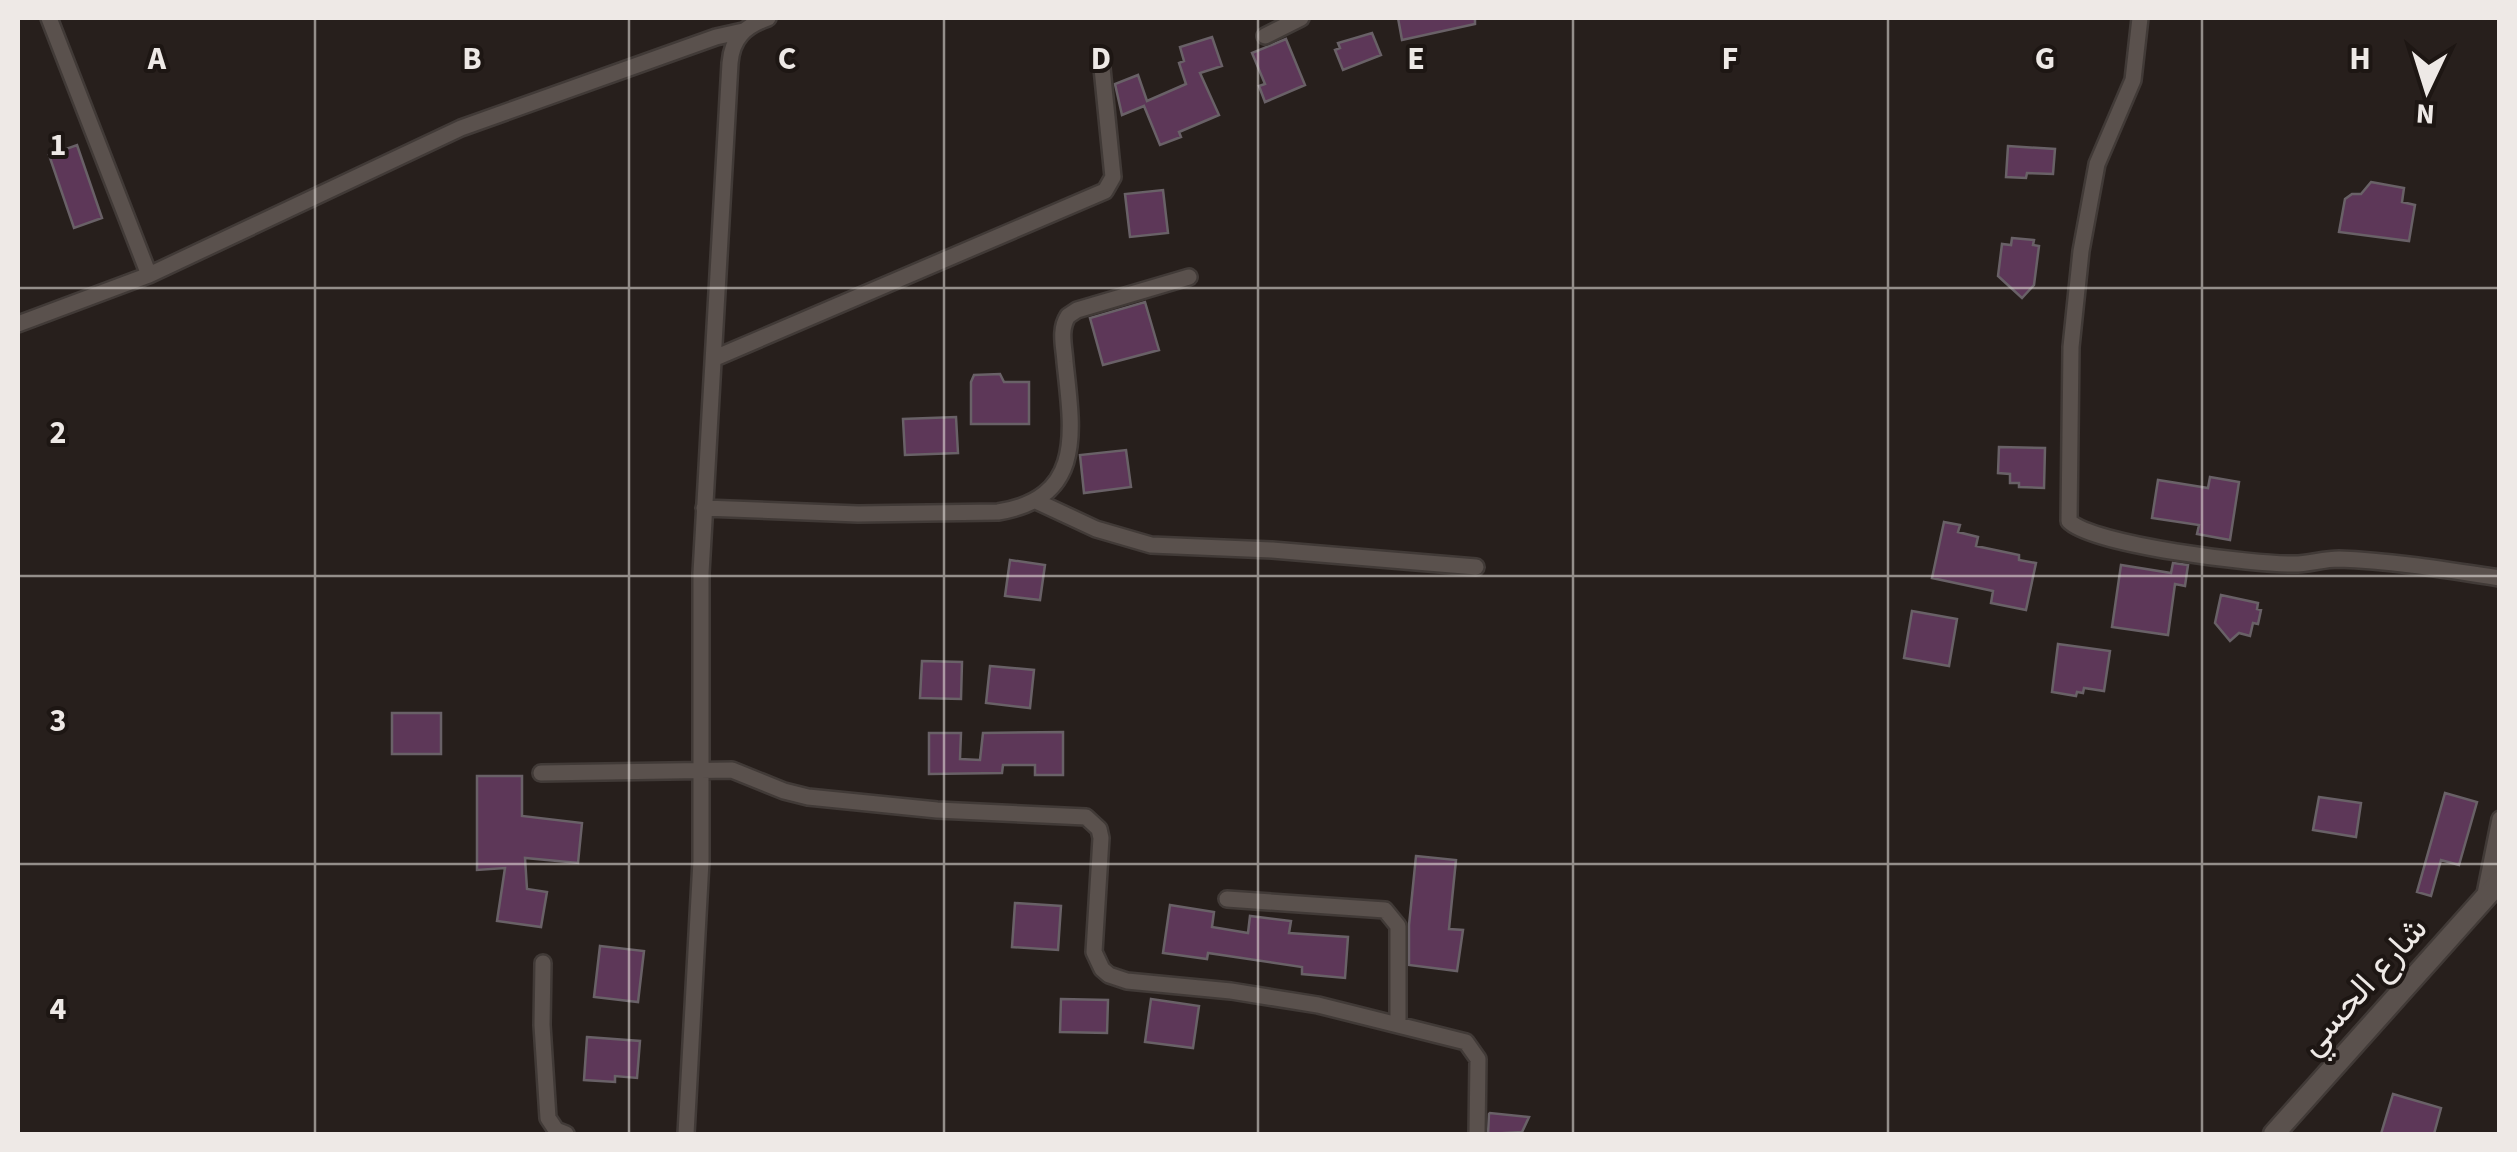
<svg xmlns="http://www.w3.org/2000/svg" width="2517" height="1152" font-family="'Source Sans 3',Vazirmatn,sans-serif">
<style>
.building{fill:#5d3758;stroke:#696167;stroke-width:2.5}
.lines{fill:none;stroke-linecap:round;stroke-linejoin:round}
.minor-casing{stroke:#413a37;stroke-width:20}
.tertiary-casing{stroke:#413a37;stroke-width:25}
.minor{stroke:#5a514d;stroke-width:15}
.tertiary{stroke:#5a514d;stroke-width:20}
.grid{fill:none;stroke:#eee9e6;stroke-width:2.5;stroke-opacity:0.55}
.labels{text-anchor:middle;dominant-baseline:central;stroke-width:8;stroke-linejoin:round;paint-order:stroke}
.street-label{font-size:35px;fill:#eee9e6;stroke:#1d1613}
.grid-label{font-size:32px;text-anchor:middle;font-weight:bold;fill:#eee9e6;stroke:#1d1613;stroke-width:8;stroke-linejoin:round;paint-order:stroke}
</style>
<rect width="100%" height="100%" fill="#271f1c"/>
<path class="building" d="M1398 18H1475V24L1402 40Z
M1372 33 1381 55 1343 70 1335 50 1340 48 1338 43Z
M1212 37 1222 66 1200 73 1219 115 1179 132 1181 137 1160 145 1144 106 1122 115 1115 84 1138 75 1147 101 1186 84 1179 63 1184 61 1180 47Z
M1286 39 1305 85 1265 102 1259 86 1265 84 1252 53Z
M77 145 102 218 74 228 49 155Z
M2008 146 2055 149 2053 174 2027 173 2026 178 2006 177Z
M2371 182 2404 188 2402 202 2415 205 2409 241 2339 232 2345 199 2352 194H2361Z
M1163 190 1168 233 1130 237 1125 194Z
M2012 238 2034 240 2033 245 2039 246 2034 285 2022 298 1998 276 2002 244 2011 245Z
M1145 302 1159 350 1103 365 1090 318Z
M1000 374 1004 382H1029V424H971V382L974 375Z
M956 417 958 453 905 455 903 419Z
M1999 447 2045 448 2044 488 2019 487V483H2010V474L1998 473Z
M1126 450 1131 487 1084 493 1080 455Z
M2210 477 2239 482 2230 540 2197 534 2199 525 2152 518 2158 480 2208 488Z
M1944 522 1960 525 1958 532 1978 537 1976 546 2019 555V560L2036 563 2026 610 1991 603 1993 591 1932 578Z
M1010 560 1045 565 1040 600 1005 596Z
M2173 563 2188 565 2185 586 2175 584 2168 635 2112 627 2121 565 2171 573Z
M2221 595 2258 603 2257 609 2261 610 2258 624 2253 623 2250 636 2239 633 2230 641 2215 623Z
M1912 611 1957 619 1949 666 1904 658Z
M2058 644 2110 651 2104 691 2084 688 2083 693 2077 692 2076 696 2052 692Z
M922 661 962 662 961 699 920 698Z
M990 666 1034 670 1030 708 986 703Z
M392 713H441V754H392Z
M1063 732V775H1035V765H1003L1002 773 929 774V733H961L960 759 980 760 983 733Z
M477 776H522V816L582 823 578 863 525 858 527 889 547 892 541 927 497 921 505 868 477 870Z
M2445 793 2477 802 2459 865 2441 860 2431 896 2417 892Z
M2319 797 2361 803 2356 837 2313 830Z
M1416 856 1456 860 1449 929 1463 930 1457 971 1409 965V925Z
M1015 903 1061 906 1058 950 1012 947Z
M1170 905 1214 912 1212 927 1248 933 1250 916 1291 921 1289 933 1348 937 1345 978 1302 974V967L1208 953 1207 959 1163 953Z
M600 946 644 951 638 1002 594 997Z
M1061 999 1108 1000 1107 1033 1060 1032Z
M1151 999 1199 1006 1193 1048 1145 1042Z
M587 1037 640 1041 637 1078 615 1076V1082L584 1080Z
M2393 1094 2441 1108 2434 1134H2381Z
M1489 1114 1490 1113 1529 1117 1522 1132 1488 1134Z"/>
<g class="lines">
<g class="minor-casing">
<path id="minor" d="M49 18 149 275
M2140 18 2133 80 2097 164 2081 251 2071 347 2069 521C2092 545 2256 565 2294 564 2309 564 2323 559 2339 559 2393 561 2447 570 2500 578
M1265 36 1301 18
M18 324 149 275 461 128 716 37 743 31
M715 358 1105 191 1113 177 1102 68
M1036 501 1096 529 1151 545 1272 550 1476 567
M704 508 858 514 998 512C1086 498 1072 429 1065 362 1064 346 1059 330 1068 316L1077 310 1189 277
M541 773 732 770 784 791 808 797 937 810 1086 817 1099 829 1101 838 1094 952 1102 969 1109 975 1127 981 1231 991 1318 1005 1466 1042 1478 1059 1477 1134
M1227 899 1385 910 1398 926V1024
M2484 899 2500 819
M543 963 542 1025 548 1118 556 1130 566 1134
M686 1134 701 861V573L730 63C732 38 745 26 768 18"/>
</g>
<g class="tertiary-casing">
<path id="tertiary" d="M2274 1134 2500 881"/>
</g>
<use href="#minor" class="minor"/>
<use href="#tertiary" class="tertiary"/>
</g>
<path class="grid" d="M315 18V1134M629 18V1134M944 18V1134M1258 18V1134M1573 18V1134M1888 18V1134M2202 18V1134M18 288H2500M18 576H2500M18 864H2500"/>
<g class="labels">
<g class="street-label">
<text transform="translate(2363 986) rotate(-48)">شارع الحسي</text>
</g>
</g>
<g class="grid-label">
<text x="157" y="69">A</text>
<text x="472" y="69">B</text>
<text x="787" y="69">C</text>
<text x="1101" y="69">D</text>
<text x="1416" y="69">E</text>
<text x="1730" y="69">F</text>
<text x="2045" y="69">G</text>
<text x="2360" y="69">H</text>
<text x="58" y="155">1</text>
<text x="58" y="443">2</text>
<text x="58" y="731">3</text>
<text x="58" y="1019">4</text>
</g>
<rect width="2517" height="1152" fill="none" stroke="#eee9e6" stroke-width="40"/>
<g transform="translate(2427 90) rotate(184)" stroke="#1d1613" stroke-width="8" paint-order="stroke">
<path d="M0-8L18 38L0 25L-18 38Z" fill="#eee9e6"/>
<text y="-15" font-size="28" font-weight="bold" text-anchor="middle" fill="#eee9e6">N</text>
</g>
</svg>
